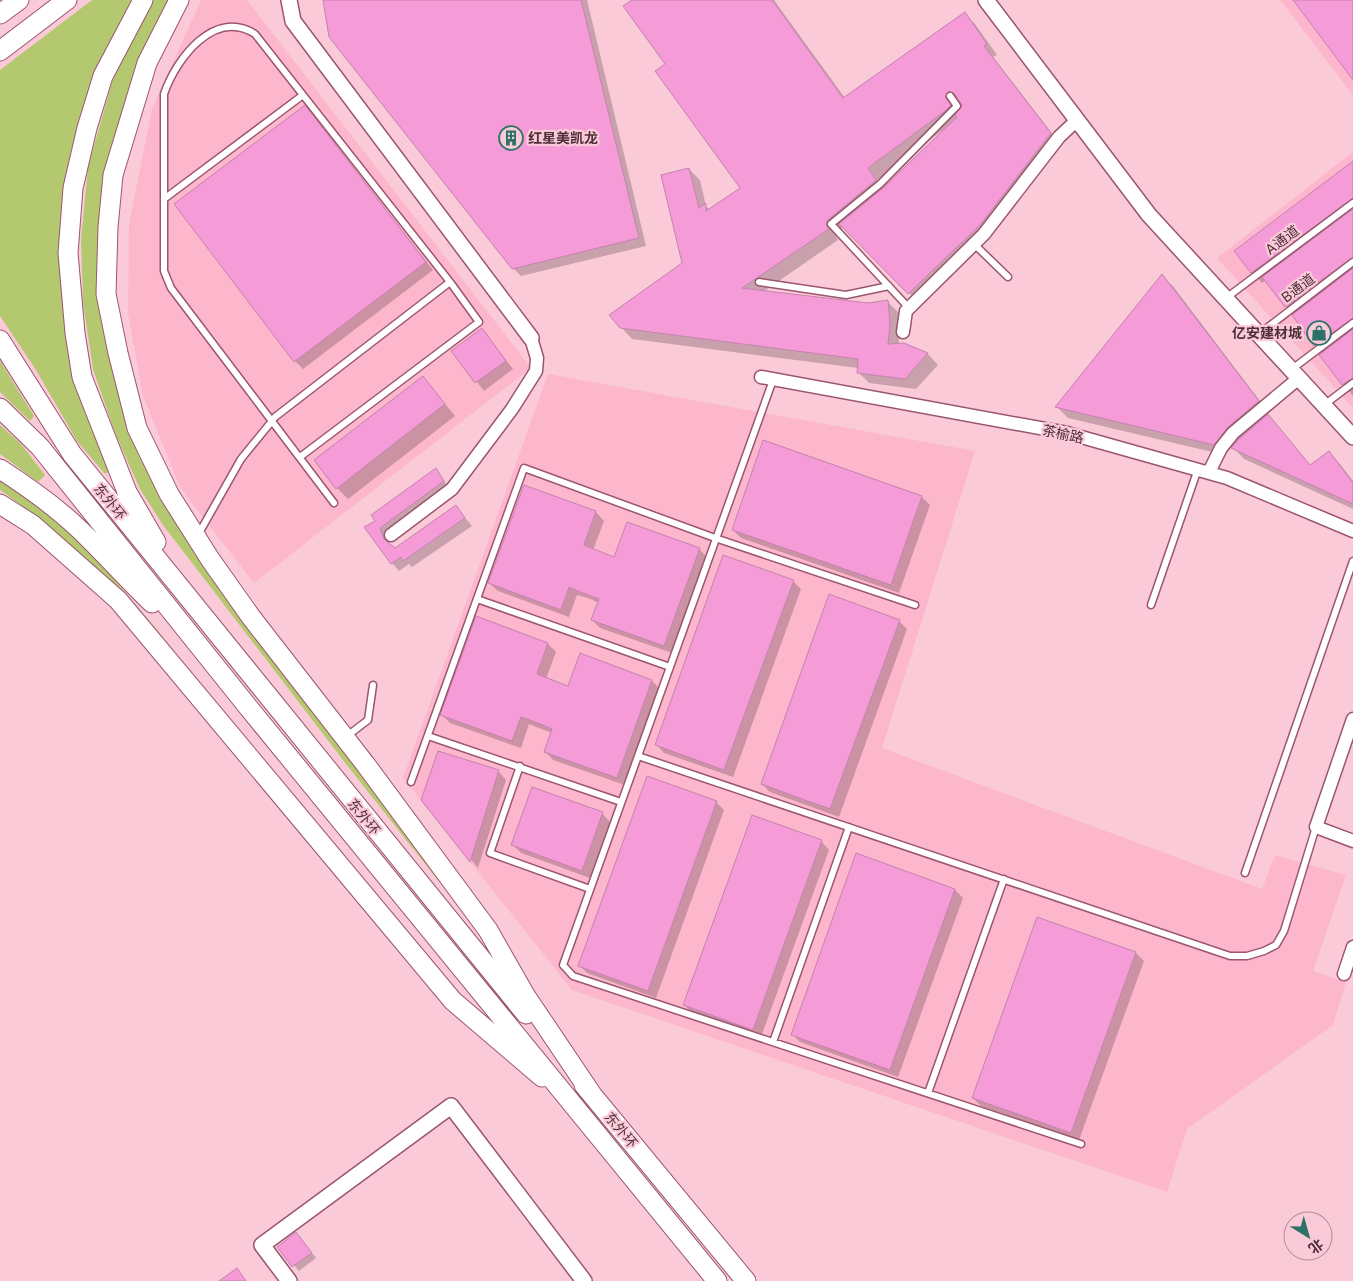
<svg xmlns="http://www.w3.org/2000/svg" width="1353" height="1281" font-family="'Public Sans','Noto Sans SC',sans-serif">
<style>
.built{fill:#fdb7cc}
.green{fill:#b4c96f}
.shadow{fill:#0003;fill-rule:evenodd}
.building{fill:#f59bd8;stroke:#c383ae}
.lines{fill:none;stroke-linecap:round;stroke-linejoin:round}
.service-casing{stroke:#9b556c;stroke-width:9}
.minor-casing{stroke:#9b556c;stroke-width:15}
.tertiary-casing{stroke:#9b556c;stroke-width:18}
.primary-casing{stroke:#9b556c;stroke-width:21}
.service{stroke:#fff;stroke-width:6}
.minor{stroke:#fff;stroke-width:12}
.tertiary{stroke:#fff;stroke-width:15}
.primary{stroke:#fff;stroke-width:19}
.labels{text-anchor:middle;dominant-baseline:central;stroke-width:4.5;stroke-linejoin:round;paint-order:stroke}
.poi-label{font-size:14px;font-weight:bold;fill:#4e2e38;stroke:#fbcad8;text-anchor:start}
.street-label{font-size:14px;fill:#4e2e38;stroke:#fbcad8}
</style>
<rect width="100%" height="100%" fill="#fbcad8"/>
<path class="built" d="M201 0H247L531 368 254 583 181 489 143 396 128 314 129 224 152 109Z
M1280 0H1353V95Z
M1353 152V408L1217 258Z
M548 374 975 451 882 748 1262 889 1275 855 1346 875 1313 971 1346 982 1333 1025 1187 1129 1167 1192 572 990 403 778Z"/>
<path class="green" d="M92 0H132L103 57 83 112 71 360 85 413 110 471 105 474 77 441 36 370 0 316V70Z
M151 0H170L148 44 101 272 139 453 460 901 468 918 346 764 163 525 140 489 115 433 93 369 83 302 81 240 88 167 115 72Z
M0 361 34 416 30 421 0 392Z
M0 425 21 444 45 475 38 482 0 454Z
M0 479 35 502 91 552 163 637 150 631 87 562 41 519 0 490Z"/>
<path class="shadow" d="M324 0H587L646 246 521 276 513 268Z
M635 0H774L845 98 964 13 975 24 997 55 993 57 1061 145 991 235 920 304 843 227 836 236 838 240 763 292 868 304 887 301 898 312 899 345 928 354 938 365 916 389 869 383 858 372V368L632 339 621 327 684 263 689 169 700 180 706 206 710 210 741 189 667 65ZM958 102 963 105 958 113 955 109ZM943 130 944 131 884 189 877 180Z
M312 115 433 270 303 369 295 361Z
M1353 163V396L1293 317 1295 315 1266 280 1262 283 1252 272Z
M1162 276 1173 286 1269 413 1267 414 1311 466 1329 453 1340 464 1353 481V509L1244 459 1232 446 1225 455 1068 418 1057 407Z
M482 330 513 369 484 391 453 351Z
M423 377 455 416 348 499 337 488Z
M435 470 451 489 386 536 391 546 395 549 456 507 472 526 412 567 409 564 399 571 392 563 377 522Z
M525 487 596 512 604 521 593 550 615 558 699 549 707 557 672 653 600 628 592 620 599 603 588 598 577 595 569 617 498 591 489 583Z
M922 497 930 505 899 593 741 538 733 530Z
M793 581 801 589 733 777 664 753 656 744Z
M899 621 907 629 839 817 770 792 762 784Z
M548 644 556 652 546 679 568 688 580 655 652 681 660 689 625 785 553 760 545 751 552 733 544 730 529 724 521 748 450 723 442 715Z
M498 771 506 780 478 868 422 800Z
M716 802 724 810 656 998 587 973 579 965Z
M602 813 610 822 590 878 521 853 513 845Z
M821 841 829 850 761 1037 692 1013 684 1004Z
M955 890 963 898 898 1077 800 1042 792 1034Z
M1038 918 1136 953 1144 961 1079 1140 981 1106 973 1098Z
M301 1239 316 1258 299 1271 279 1247Z"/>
<path class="building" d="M323 0H581L639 238 512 269 329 37Z
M632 0H772L843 98 965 12 987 44 984 46 1051 133 980 225 908 294 839 224 883 188 957 117 955 115 962 105 954 93 949 91 945 97 951 105 945 111 868 168 876 180 828 220 826 224 829 229 742 288 868 303 888 300 890 323 888 344 904 343 928 353 905 379 857 373 858 359 620 328 609 315 682 263 661 175 689 168 699 208 706 203V211L740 188 655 71 665 64 623 6Z
M1293 0H1353V80Z
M305 105 426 262 294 362 174 204Z
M1353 161V198L1251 273 1234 251Z
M1353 209V257L1285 307 1262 277Z
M1353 268V318L1314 346 1292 315Z
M1162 274 1259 401 1228 427 1214 445 1055 407Z
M482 328 506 361 475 383 451 351Z
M1353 329V378L1342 385 1319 355Z
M423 376 445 404 336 489 314 460Z
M1268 414 1310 465 1329 451 1353 483V504L1231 448 1239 439Z
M763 440 922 496 891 585 732 530Z
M436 468 444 481 380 528 384 539 395 548 456 505 465 518 403 561 401 557 391 564 364 527 375 521 371 515Z
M524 485 596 511 584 545 614 557 627 522 700 548 664 646 591 620 599 599 578 591 569 587 561 610 488 583Z
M723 555 794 580 724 770 655 745Z
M829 594 900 620 830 809 761 784Z
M476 616 548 643 537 674 568 686 580 653 652 680 617 778 544 752 552 729 535 722 521 717 512 741 440 715Z
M438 751 499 770 470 862 421 800Z
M647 776 717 801 648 991 578 966Z
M532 787 603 812 582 871 511 845Z
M752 815 822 840 753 1030 683 1005Z
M856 853 955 889 890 1070 791 1035Z
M1037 917 1136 952 1071 1133 972 1098Z
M296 1232 312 1253 292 1267 277 1247Z
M237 1268 246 1281H219Z"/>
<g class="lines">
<g class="service-casing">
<path id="service" d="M164 199 303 95
M974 244 1008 277
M759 282 846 295 889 286
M1226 298 1353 203
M909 308 831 224 880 184 957 106 950 96
M1259 334 1353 262
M1292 369 1353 323
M773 380 563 965 573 976 1081 1144
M1324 405 1353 383
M300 457 479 322 450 282
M198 535 241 459 272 421 275 417 450 282 255 34C214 8 176 59 164 94V271L171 288 334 503
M477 599 670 667
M1151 605 1198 469
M347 736 368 720 373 685
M428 736 621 802
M638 756 1230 956H1247L1264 951 1276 945 1284 931 1316 827
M520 766 490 853 590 889
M411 782 524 468 715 538 915 605
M1245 873 1353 561
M773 1042 849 827
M928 1093 1004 879"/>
</g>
<g class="minor-casing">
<path id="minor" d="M903 332 906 311 984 234 1059 137 1077 120
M761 377 1067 433 1227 478 1353 531
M1209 472 1221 448 1233 433 1299 378
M391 535 452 489 512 409 536 371 537 358 531 338
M1353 719 1316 827 1353 841
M1344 974 1353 947"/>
</g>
<g class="tertiary-casing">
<path id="tertiary" d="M289 0 293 21 531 338
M986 0 1149 215 1353 437
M289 1281 262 1245 451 1106 584 1281"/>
</g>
<g class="primary-casing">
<path id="primary" d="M143 0 103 76 87 128 73 188 68 253 75 333 82 377 127 492 156 542
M179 0 147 63 113 175 108 227 106 294 118 353 137 428 169 494 210 559 251 617 366 765 488 930 525 995 593 1096
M0 14 19 0
M0 51 67 0
M0 340 72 454 526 1014
M0 408 40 447 248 707 717 1281
M0 469C28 487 55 506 79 529 104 553 127 579 152 603
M0 504 33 525 118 600 453 1001 542 1077
M584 1085 746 1281"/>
</g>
<use href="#service" class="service"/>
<use href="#minor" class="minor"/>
<use href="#tertiary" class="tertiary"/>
<use href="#primary" class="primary"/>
</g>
<defs>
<g id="building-ring" transform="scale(1.25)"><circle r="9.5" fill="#fbcad8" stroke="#2d7266" stroke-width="1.5"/><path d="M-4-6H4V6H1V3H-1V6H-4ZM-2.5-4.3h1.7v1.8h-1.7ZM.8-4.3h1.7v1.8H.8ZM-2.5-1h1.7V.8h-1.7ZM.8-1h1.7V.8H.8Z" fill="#2d7266"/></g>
<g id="shop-ring" transform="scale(1.25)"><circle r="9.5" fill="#fbcad8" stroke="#2d7266" stroke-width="1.5"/><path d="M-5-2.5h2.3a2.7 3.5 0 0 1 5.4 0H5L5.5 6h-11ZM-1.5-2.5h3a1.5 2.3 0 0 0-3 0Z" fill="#2d7266"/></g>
</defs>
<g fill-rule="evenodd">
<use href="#building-ring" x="511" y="138"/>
<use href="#shop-ring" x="1319" y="333"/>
</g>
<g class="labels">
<g class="poi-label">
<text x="528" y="138">红星美凯龙</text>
<text x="1302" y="333" text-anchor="end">亿安建材城</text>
</g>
<g class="street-label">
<text transform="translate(1282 240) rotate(-37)">A通道</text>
<text transform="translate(1298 288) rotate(-37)">B通道</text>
<text transform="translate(1063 434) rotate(12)">茶榆路</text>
<text transform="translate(110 502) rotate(51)">东外环</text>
<text transform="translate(364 817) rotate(51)">东外环</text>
<text transform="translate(621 1130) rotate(50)">东外环</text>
</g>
</g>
<g transform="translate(1308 1236) rotate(143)"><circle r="24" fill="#fbcad8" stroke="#b68c98"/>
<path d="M0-4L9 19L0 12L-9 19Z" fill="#2d7266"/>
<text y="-8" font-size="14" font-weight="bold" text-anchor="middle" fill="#4e2e38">北</text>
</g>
</svg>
